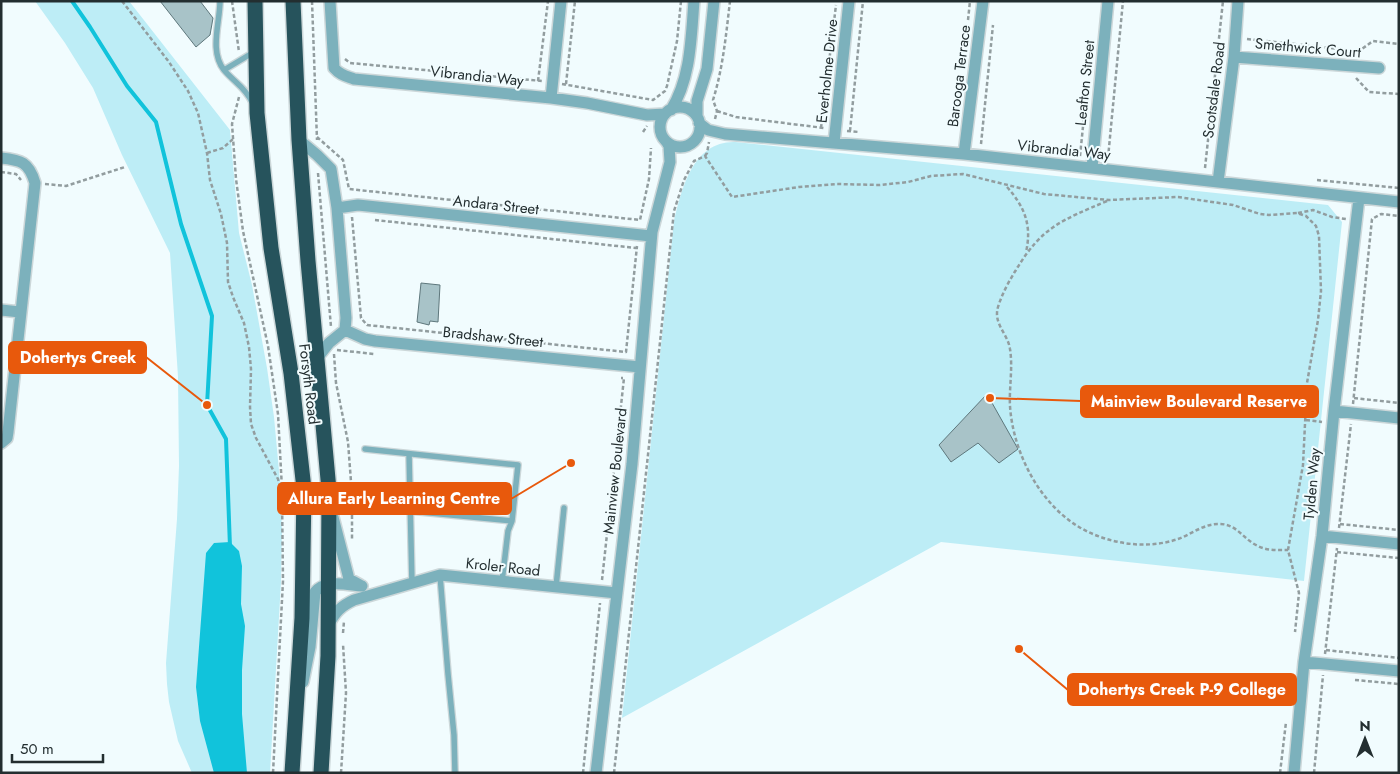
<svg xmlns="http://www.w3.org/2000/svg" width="1400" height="774" font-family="Jost,sans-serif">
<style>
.green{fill:#bdedf6}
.water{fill:#11c3db}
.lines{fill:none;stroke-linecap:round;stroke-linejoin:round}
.stream{stroke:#11c3db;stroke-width:4}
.building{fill:#a8c3c8;stroke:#5e777c}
.lane-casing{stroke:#ccd7d9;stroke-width:8}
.street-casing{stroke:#ccd7d9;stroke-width:14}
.highway-casing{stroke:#ccd7d9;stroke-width:18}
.path{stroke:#929d9f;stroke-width:2.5;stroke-dasharray:4 2.5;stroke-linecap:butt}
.lane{stroke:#7cb1bc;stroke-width:5.5}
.street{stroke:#7cb1bc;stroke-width:11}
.highway{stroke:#26535c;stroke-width:15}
.labels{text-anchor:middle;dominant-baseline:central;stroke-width:4;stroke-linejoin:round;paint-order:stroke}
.street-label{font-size:15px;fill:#232e30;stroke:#f1fcfe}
.leader{fill:none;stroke:#e8590c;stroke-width:2}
.callout-dot{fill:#e8590c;stroke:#f1fcfe;stroke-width:2}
.callout{fill:#e8590c;stroke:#e8590c;stroke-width:2}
.callout-label{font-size:16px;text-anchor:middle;font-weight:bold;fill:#fff}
</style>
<rect width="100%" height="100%" fill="#f1fcfe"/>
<path class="green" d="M35 1H129L230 130 239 233 252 285 267 368 274 417 280 482 282 531 281 582 270 773H192L178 741 169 702 167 684 166 663 177 519 179 466 178 377 170 253 122 155 93 88 65 43Z
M735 142 1328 205 1342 222 1304 581 941 542 622 718 674 221C682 188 693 141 735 142Z"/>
<path class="water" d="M230 542 239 551 242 566 241 604 245 626 242 670V714L247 773H214L200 721 196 687 206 553 214 543Z"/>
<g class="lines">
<path class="stream" d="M72 1 90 27 127 86 156 122 181 224 212 316 207 405 226 439 230 547"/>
</g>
<path class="building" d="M160 1H200L213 18 210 35 196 47Z
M421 283 440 285 438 322 430 321 429 325 417 322Z
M987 394 1018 449 999 463 978 443 951 462 939 445Z"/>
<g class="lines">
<g class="lane-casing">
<path id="lane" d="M220 1C220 23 209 51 224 70 234 82 245 87 252 102
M224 70 254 52
M365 449 518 465 512 521 508 531 502 582
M409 454 412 584
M410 511 512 521
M440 575 448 674 454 735 455 773
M556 587 564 508"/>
</g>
<g class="street-casing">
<path id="street" d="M330 1 334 68C340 75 346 76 354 79L551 98 587 103 647 115 665 114
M1234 57 1379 68
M551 98 561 1
M660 127a20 20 0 1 1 40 0a20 20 0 1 1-40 0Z
M671 110C691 78 691 38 694 1
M697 116V101L707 69 714 1
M699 123 708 130 725 134 964 154 1399 202
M299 140 317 155 331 169 337 208 346 318 345 330 329 343 318 357
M834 143 849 1
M964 154 983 1
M1 158C21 160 29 162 35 183L8 432 7 438 1 443
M1092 168 1108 1
M1218 182 1234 57 1238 1
M337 208 358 205 651 236
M1 310 20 312
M345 330 365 339 375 341 640 367
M1334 411 1399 418
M333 517 349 579 360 585
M1322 536 1399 544
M329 624C335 612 341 606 354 600L440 575 617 593
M1304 662 1399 671
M303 682 310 647 315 592C326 579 347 585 362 586
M596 773 632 464 652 232 670 162 669 146 666 141
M1294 773 1304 662 1322 536 1334 411 1359 198"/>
</g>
<g class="highway-casing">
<path id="highway" d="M255 1 257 113 271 248 291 373 304 489 302 618 292 773
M293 1 299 140 308 261 329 490 328 656 321 773"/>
</g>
<path class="path" d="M122 1 169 62 188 91 198 113 207 153 210 180 221 214 227 243 228 282 233 297 244 323 249 347 251 369 250 407 251 424 256 438 278 479 282 496 283 581 273 773
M232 1 239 52
M312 1 317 140
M968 20 970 1
M1247 39 1359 51 1373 41 1399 44
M345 59 350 63 542 81
M1356 78 1369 92 1399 94
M538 81 548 1
M562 84 653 100 665 91 667 86 677 41 681 1
M566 84 575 1
M239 97 232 124 236 179 243 231 268 346 278 414 282 489
M717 111 736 117 824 128
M715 119 717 111 713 100C723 68 726 35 730 1
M821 128 836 5
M847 131 859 132
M850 131 863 1
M643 132 647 126
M317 137 343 160 349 189 640 220 649 179 651 148
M981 144 993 25
M207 153 223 148 233 139
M705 156 707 153 709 142
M1080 156 1085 107
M1108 158 1123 1
M1205 168 1223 1
M1 172 16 174 21 180
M318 173 331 327
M1317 180 1399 188
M45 184 66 186 125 167
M1007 187C1025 207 1032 226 1026 252
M1107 201C1063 220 1042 226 1016 270 1009 281 1002 294 998 307 993 324 1008 334 1010 349 1013 368 1009 388 1010 406 1013 452 1039 503 1079 527 1108 544 1146 550 1178 539 1192 534 1205 523 1220 524 1237 524 1244 540 1258 546 1267 551 1278 550 1288 550
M1298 213 1313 210 1332 217 1346 219
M352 217 361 318 367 325 626 352 637 246
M375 220 636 248
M337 350 374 354
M334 354 336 383 348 442 352 495V540
M1354 398 1399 403
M1353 404 1372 219 1381 214 1399 216
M1306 420 1322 422
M615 461 624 378H621
M1340 524 1399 530
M1339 528 1351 424
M1337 552 1399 558
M602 580 615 461 621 462
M343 633 344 621
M1326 650 1399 658
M1325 654 1337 548
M1355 680 1399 684
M341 773 346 693 343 644
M583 773 600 603
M614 773 674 211 684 180 694 161 705 156 732 197 799 187 837 184 880 185 908 182 931 176 963 174 1044 194 1109 200 1178 197 1233 205 1260 214 1269 215 1297 213 1306 216 1316 226 1319 236 1321 291 1318 320 1307 383 1303 465 1288 550 1299 593 1295 632
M1280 773 1286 722
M1314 773 1323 675"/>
<use href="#lane" class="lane"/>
<use href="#street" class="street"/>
<use href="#highway" class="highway"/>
</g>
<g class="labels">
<g class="street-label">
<text transform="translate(1308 48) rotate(5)">Smethwick Court</text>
<text transform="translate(827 71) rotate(-84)">Everholme Drive</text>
<text transform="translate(477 76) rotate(6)">Vibrandia Way</text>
<text transform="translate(959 76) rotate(-83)">Barooga Terrace</text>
<text transform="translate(1085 83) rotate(-84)">Leafton Street</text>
<text transform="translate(1214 90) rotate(-83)">Scotsdale Road</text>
<text transform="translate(1064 150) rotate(6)">Vibrandia Way</text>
<text transform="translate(496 205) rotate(6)">Andara Street</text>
<text transform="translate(493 337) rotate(6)">Bradshaw Street</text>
<text transform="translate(309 384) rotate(83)">Forsyth Road</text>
<text transform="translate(615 471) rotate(-84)">Mainview Boulevard</text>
<text transform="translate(1312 484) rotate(-85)">Tylden Way</text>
<text transform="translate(503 567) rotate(6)">Kroler Road</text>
</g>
</g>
<path class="leader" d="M207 405L146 357M990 398L1081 401M571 463L511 499M1019 649L1068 690"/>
<g class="callout-dot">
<circle cx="207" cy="405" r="5"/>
<circle cx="990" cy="398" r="5"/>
<circle cx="571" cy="463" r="5"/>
<circle cx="1019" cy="649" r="5"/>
</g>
<g class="callout">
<rect x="9" y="342" width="137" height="31" rx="5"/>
<rect x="1081" y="386" width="237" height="31" rx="5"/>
<rect x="278" y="483" width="233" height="31" rx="5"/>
<rect x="1068" y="674" width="228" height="31" rx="5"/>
</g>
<g class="callout-label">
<text x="78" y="363">Dohertys Creek</text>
<text x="1199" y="407">Mainview Boulevard Reserve</text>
<text x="394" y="504">Allura Early Learning Centre</text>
<text x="1182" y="695">Dohertys Creek P-9 College</text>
</g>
<rect width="1400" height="774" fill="none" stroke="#232e30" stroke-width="5"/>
<g transform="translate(1365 739)" stroke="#f1fcfe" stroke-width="4" paint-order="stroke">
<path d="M0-4L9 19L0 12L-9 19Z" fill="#232e30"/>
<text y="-8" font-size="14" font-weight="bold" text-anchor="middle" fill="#232e30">N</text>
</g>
<path d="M12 754v8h91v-8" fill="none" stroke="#232e30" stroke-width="2.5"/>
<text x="20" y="754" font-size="15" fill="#232e30" stroke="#f1fcfe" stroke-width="4" paint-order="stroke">50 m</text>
</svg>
